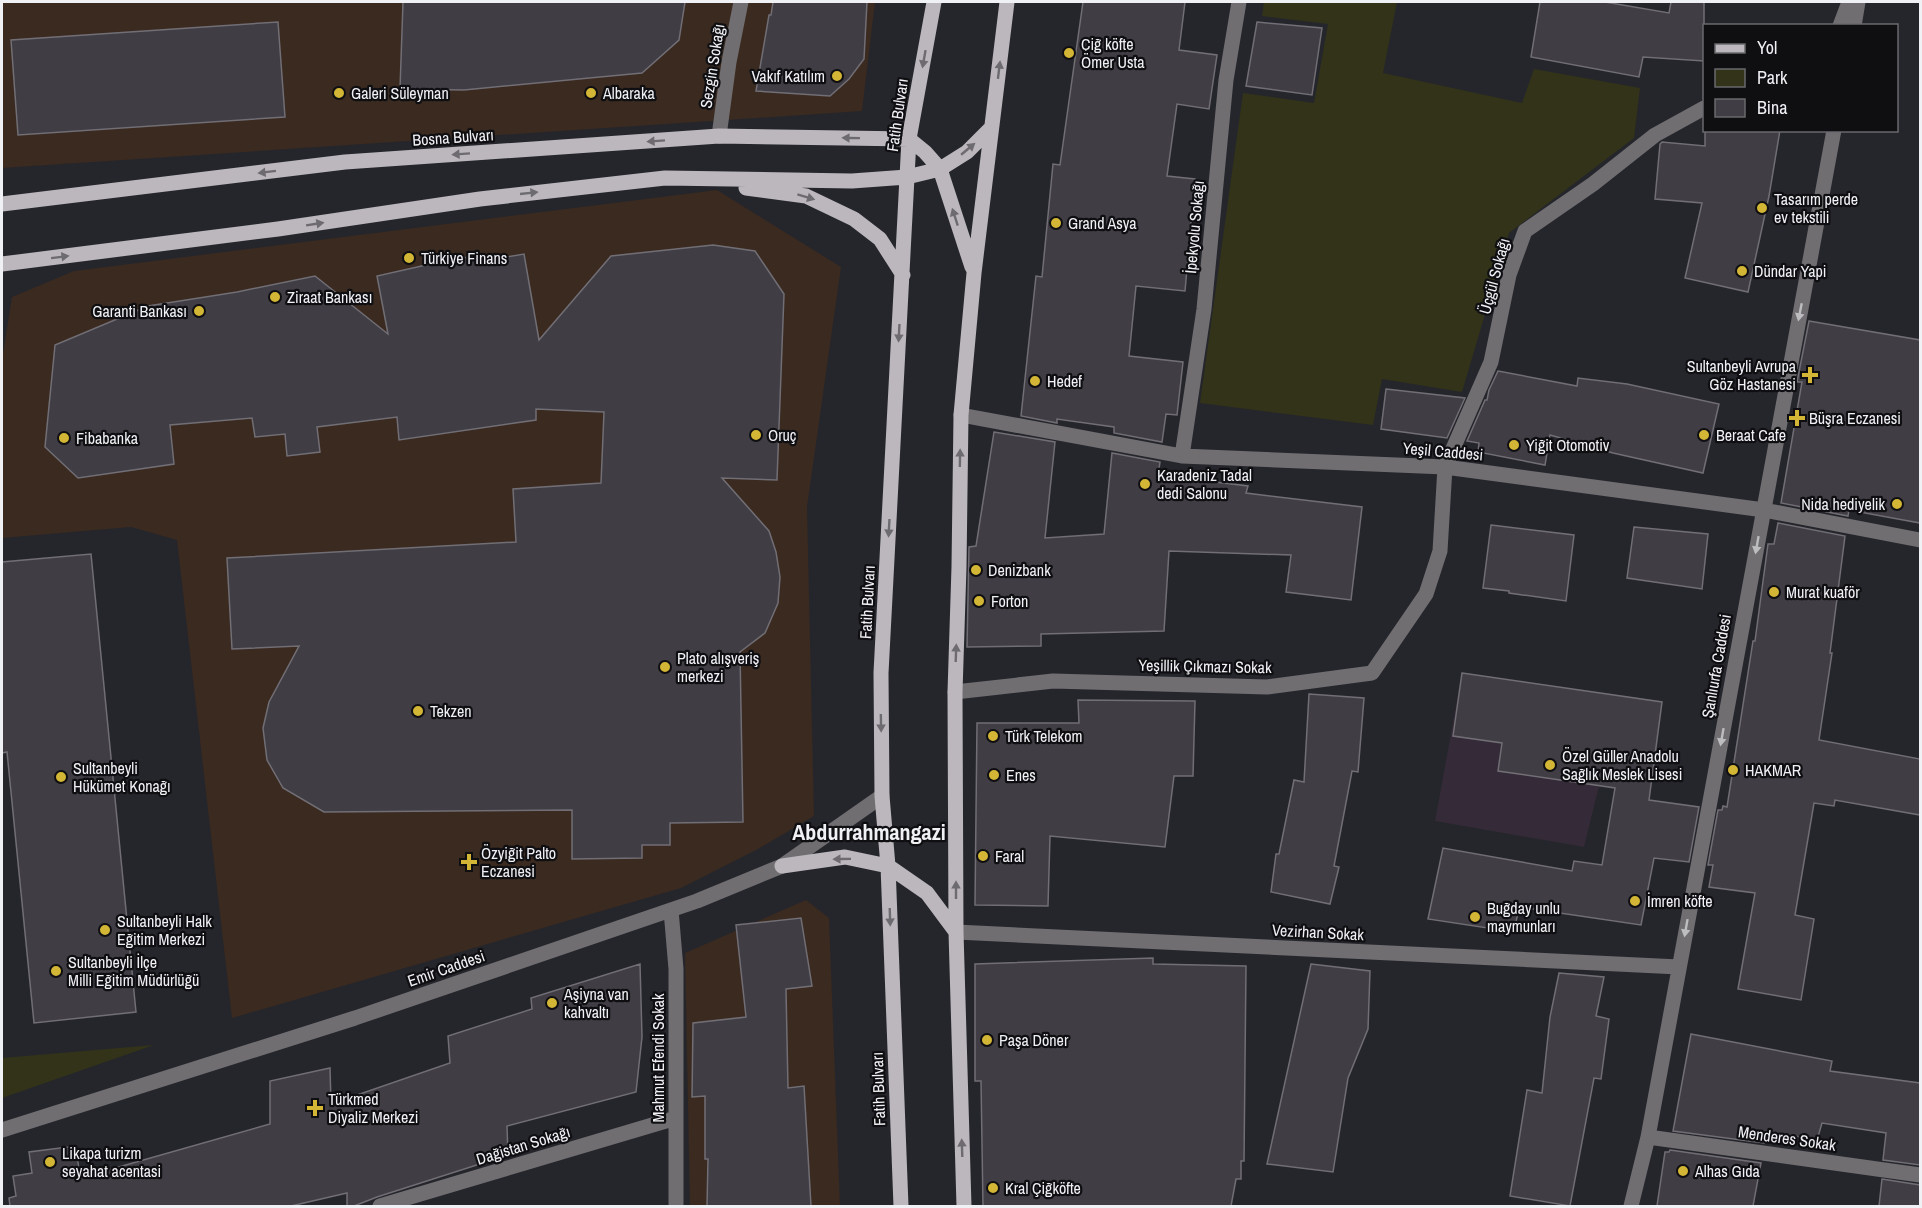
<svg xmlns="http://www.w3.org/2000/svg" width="1922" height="1208" font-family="'Archivo Narrow',sans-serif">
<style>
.commercial{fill:#3a2a20}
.education{fill:#342a38}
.green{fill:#323319}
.building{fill:#403d44;stroke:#716e75;stroke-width:1.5}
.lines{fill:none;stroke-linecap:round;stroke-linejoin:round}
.minor{stroke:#706e71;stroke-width:15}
.major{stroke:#bbb7bd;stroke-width:15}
.oneway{fill:#6e6b70}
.oneway2{fill:#bdbdc0}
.poi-dot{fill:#d3b635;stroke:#0f0f12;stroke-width:2}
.labels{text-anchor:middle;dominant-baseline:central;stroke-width:4.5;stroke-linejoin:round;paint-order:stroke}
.poi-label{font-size:16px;fill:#f0f1f5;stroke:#0f0f12;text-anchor:start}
.street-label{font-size:16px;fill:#f0f1f5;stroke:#0f0f12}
.district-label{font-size:22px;font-weight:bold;fill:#f0f1f5;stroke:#0f0f12}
</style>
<rect width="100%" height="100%" fill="#25262c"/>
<path class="commercial" d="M2 2H875L862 111 2 168Z
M717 190 841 267 807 507 814 816 758 849 681 888 232 1018 177 540 131 527 2 538V360L12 297 74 271Z
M806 900 829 918 840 1206H690L685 953Z"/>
<path class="education" d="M1462 673 1662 702 1650 793 1599 786 1584 847 1435 821Z"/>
<path class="green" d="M1264 2H1397L1383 73 1522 103 1534 69 1640 88 1634 138 1509 233 1462 392 1382 379 1373 425 1200 403 1243 93 1314 103 1328 24 1262 16Z
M154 1045 2 1098V1058Z"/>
<path class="building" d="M403 2H685L679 40 642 73 464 90 400 89Z
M773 2H867L864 59 849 79 830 96 756 91 769 15H771Z
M1083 2H1185L1179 50 1217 55 1209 109 1177 104 1167 176 1195 179 1185 291 1136 286 1129 356 1183 362 1177 415 1166 414 1162 442 1114 433V427L1057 419V423L1021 416 1036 276 1042 277 1053 164 1060 165Z
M1540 2H1605L1669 13 1671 2H1704V61L1643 57 1639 77 1531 57Z
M278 22 285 117 18 135 11 40Z
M1257 22 1322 28 1312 95 1246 86Z
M1705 130H1780L1769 196 1748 292 1685 278 1702 203 1655 199 1660 144 1662 142 1705 146Z
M713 245 755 251 784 294 777 480 722 478 769 531 776 552 780 577 778 603 765 633 740 652 743 822 670 823V845H642V858L572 859V810L324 812 283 788 267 760 263 728 269 702 299 646 232 649 227 558 516 542 513 489 601 483 604 412 536 409V420L399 440 397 417 317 427 320 452 287 456 285 434 255 437 252 418 170 425 174 464 78 478 45 447 55 345 148 306 237 292 315 276 388 334 377 276 426 265 453 255 483 261 524 254 539 340 611 256Z
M1809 321 1920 340V523L1849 510 1848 516 1781 503 1802 382H1797Z
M1498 371 1577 386 1578 378 1627 384 1719 404 1703 473 1613 453 1550 435 1545 465 1478 452 1479 443 1467 441 1485 400H1487L1489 390Z
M1386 389 1465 398 1447 438 1381 429Z
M994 432 1055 442 1045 538 1104 534 1112 453 1160 462 1158 475 1248 486 1246 493 1362 507 1351 600 1286 592 1291 555 1169 551 1164 631 1041 634V646L967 647 969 547 976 546Z
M1778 523 1845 536 1830 653H1832L1819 740 1920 759V815L1835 800 1834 806 1814 803 1795 915 1814 919 1801 1000 1738 989 1755 893 1709 887 1713 865H1708L1718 810H1722L1723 806 1727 807 1753 641H1755L1768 544H1774Z
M1491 525 1574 535 1566 601 1509 593V591L1483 588Z
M1634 527 1708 534 1702 589 1627 578Z
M91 554 136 1012 34 1023 7 752 2 753V562Z
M1462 673 1662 702 1649 800 1699 807 1689 862 1654 858 1641 925 1519 907 1514 932 1428 919 1443 848 1572 871 1574 861 1602 865 1615 788 1498 771 1502 743 1453 736Z
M1309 694 1364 698 1358 772 1352 771 1334 866 1339 867 1330 904 1271 892 1276 854H1279L1294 780 1304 782Z
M1078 700 1195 701 1193 776H1174L1165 847 1050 836 1048 906 975 905 977 723H1079Z
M801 918 812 986 786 989 788 1088 804 1086 811 1206H707L708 1159H705V1096L692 1097 693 1023 746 1017 736 925Z
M1153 958V964L1246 966 1244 1161H1241V1179H1236L1231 1206H983L981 1081H975V964Z
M640 964 642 1037 636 1092 507 1126 508 1155 377 1197 354 1206H347V1193L291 1206H10L9 1198 16 1196 13 1176 32 1173 29 1152 76 1146 80 1178 270 1124V1081L330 1068 331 1104 450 1063 448 1036 532 1009 531 998Z
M1311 964 1370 971 1368 1029 1348 1078 1333 1172 1267 1164Z
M1559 973 1604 977 1596 1016 1609 1019 1601 1079 1594 1078 1570 1206 1510 1196 1527 1090 1542 1093 1550 1017Z
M1691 1034 1832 1061 1830 1071 1920 1083V1165L1883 1160 1886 1133 1822 1123 1817 1140 1766 1131 1764 1143 1673 1131Z
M1670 1150 1761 1163 1753 1206H1657L1665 1152H1669Z
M1882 1179 1920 1185V1206H1879Z"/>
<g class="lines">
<path class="minor" d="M1840 26 1849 2
M1854 26 1858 2
M719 136 729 62 741 2
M961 415 1182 456 1445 467 1764 510 1920 540
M1182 456 1204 309 1226 80 1239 2
M955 692 1053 681 1267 687 1372 673 1426 594 1440 551 1445 467 1491 362 1509 275 1525 231 1593 184 1655 135 1704 108
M671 910 676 969V1206
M956 932 1679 967
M2 1130 355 1018 697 901 782 866 882 796
M1648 1137 1920 1175
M380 1206 676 1118
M1631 1206 1648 1137 1834 130"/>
<path class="major" d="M909 139 925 152 940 169 972 267
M746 188 806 196 854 219 880 239 903 275
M2 204 345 162 719 136 909 139
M2 264 278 229 480 199 665 178 852 181 907 177 940 169 967 152 991 128
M782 866 845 857 888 866 927 893 956 932
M901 1206 888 866 882 796 881 673 909 139 934 2
M964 1206 956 932 955 692 959 567 961 415 974 273 1007 2"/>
</g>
<defs><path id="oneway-solid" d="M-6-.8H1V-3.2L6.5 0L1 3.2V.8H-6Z" transform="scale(1.5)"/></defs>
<g class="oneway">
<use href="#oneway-solid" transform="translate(924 59) rotate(100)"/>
<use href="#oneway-solid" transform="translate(999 70) rotate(-83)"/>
<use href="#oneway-solid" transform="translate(851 138) rotate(-179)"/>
<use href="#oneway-solid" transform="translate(656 141) rotate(176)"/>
<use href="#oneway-solid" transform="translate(968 149) rotate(-40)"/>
<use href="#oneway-solid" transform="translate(461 154) rotate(176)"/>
<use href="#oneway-solid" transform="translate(267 172) rotate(173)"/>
<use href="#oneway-solid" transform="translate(529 193) rotate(-6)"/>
<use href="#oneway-solid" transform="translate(806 197) rotate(17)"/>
<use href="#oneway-solid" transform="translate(955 217) rotate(-108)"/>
<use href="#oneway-solid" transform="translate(315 224) rotate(-9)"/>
<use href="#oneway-solid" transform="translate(60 257) rotate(-7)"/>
<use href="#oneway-solid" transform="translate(899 333) rotate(93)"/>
<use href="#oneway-solid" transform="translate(960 458) rotate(-89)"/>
<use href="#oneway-solid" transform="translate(889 528) rotate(93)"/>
<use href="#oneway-solid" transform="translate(956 653) rotate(-88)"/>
<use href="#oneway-solid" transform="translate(881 723) rotate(89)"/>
<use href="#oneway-solid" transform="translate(842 859) rotate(179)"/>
<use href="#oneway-solid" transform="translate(956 890) rotate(-90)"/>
<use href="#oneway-solid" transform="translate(890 917) rotate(88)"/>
<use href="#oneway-solid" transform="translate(962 1148) rotate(-92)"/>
</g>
<g class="oneway2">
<use href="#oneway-solid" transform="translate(1800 312) rotate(101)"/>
<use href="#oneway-solid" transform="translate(1757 545) rotate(100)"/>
<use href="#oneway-solid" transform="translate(1722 737) rotate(100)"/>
<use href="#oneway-solid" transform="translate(1686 928) rotate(100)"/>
</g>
<g class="poi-dot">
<circle cx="1069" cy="53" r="6"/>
<circle cx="837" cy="76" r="6"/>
<circle cx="339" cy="93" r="6"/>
<circle cx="591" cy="93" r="6"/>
<circle cx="1762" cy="208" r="6"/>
<circle cx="1056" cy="223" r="6"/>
<circle cx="409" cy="258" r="6"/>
<circle cx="1742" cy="271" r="6"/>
<circle cx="275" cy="297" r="6"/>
<circle cx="199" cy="311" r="6"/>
<path d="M1807 366h6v6h6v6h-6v6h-6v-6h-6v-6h6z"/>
<circle cx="1035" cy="381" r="6"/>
<path d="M1794 409h6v6h6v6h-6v6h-6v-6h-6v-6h6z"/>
<circle cx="756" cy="435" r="6"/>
<circle cx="1704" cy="435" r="6"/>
<circle cx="64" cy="438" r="6"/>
<circle cx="1514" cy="445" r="6"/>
<circle cx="1145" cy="484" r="6"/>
<circle cx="1897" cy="504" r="6"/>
<circle cx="976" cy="570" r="6"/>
<circle cx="1774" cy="592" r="6"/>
<circle cx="979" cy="601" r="6"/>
<circle cx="665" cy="667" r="6"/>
<circle cx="418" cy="711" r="6"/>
<circle cx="993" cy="736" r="6"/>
<circle cx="1550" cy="765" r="6"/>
<circle cx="1733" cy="770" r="6"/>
<circle cx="994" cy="775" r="6"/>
<circle cx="61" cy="777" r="6"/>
<circle cx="983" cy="856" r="6"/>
<path d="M466 853h6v6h6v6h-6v6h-6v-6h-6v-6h6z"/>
<circle cx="1635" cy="901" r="6"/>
<circle cx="1475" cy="917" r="6"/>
<circle cx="105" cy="930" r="6"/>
<circle cx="56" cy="971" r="6"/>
<circle cx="552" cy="1003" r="6"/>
<circle cx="987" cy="1040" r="6"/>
<path d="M312 1099h6v6h6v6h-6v6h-6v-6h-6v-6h6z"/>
<circle cx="50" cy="1162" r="6"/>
<circle cx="1683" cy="1171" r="6"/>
<circle cx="993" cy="1188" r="6"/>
</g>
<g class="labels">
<g class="poi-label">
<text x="1081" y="44">Çiğ köfte<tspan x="1081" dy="18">Ömer Usta</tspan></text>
<text x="825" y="76" text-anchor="end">Vakıf Katılım</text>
<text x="351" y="93">Galeri Süleyman</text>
<text x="603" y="93">Albaraka</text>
<text x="1774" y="199">Tasarım perde<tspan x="1774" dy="18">ev tekstili</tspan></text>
<text x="1068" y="223">Grand Asya</text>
<text x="421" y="258">Türkiye Finans</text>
<text x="1754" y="271">Dündar Yapi</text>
<text x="287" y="297">Ziraat Bankası</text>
<text x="187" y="311" text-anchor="end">Garanti Bankası</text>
<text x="1796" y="366" text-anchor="end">Sultanbeyli Avrupa<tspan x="1796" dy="18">Göz Hastanesi</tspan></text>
<text x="1047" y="381">Hedef</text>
<text x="1809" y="418">Büşra Eczanesi</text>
<text x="768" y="435">Oruç</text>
<text x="1716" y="435">Beraat Cafe</text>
<text x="76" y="438">Fibabanka</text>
<text x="1526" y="445">Yiğit Otomotiv</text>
<text x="1157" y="475">Karadeniz Tadal<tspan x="1157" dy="18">dedi Salonu</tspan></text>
<text x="1885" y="504" text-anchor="end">Nida hediyelik</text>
<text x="988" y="570">Denizbank</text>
<text x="1786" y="592">Murat kuaför</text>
<text x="991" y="601">Forton</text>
<text x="677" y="658">Plato alışveriş<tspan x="677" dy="18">merkezi</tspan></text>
<text x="430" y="711">Tekzen</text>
<text x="1005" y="736">Türk Telekom</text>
<text x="1562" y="756">Özel Güller Anadolu<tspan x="1562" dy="18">Sağlık Meslek Lisesi</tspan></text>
<text x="73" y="768">Sultanbeyli<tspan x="73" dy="18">Hükümet Konağı</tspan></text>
<text x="1745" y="770">HAKMAR</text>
<text x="1006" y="775">Enes</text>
<text x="481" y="853">Özyiğit Palto<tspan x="481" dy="18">Eczanesi</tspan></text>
<text x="995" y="856">Faral</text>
<text x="1647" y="901">İmren köfte</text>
<text x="1487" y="908">Buğday unlu<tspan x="1487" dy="18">maymunları</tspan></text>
<text x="117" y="921">Sultanbeyli Halk<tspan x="117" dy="18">Eğitim Merkezi</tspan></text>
<text x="68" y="962">Sultanbeyli İlçe<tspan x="68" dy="18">Milli Eğitim Müdürlüğü</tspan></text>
<text x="564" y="994">Aşiyna van<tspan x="564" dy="18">kahvaltı</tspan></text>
<text x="999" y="1040">Paşa Döner</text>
<text x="328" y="1099">Türkmed<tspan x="328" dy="18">Diyaliz Merkezi</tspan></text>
<text x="62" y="1153">Likapa turizm<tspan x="62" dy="18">seyahat acentasi</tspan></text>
<text x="1695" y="1171">Alhas Gıda</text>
<text x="1005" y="1188">Kral Çiğköfte</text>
</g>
<g class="street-label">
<text transform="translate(712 66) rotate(-81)">Sezgin Sokağı</text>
<text transform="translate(897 115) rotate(-82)">Fatih Bulvarı</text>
<text transform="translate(453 137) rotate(-4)">Bosna Bulvarı</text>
<text transform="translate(1194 227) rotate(-85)">İpekyolu Sokağı</text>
<text transform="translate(1494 276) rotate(-75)">Üçgül Sokağı</text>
<text transform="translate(1443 451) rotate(5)">Yeşil Caddesi</text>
<text transform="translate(867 602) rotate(-87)">Fatih Bulvarı</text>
<text transform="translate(1205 666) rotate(1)">Yeşillik Çıkmazı Sokak</text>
<text transform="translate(1716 666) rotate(-80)">Şanlıurfa Caddesi</text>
<text transform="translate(1318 932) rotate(3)">Vezirhan Sokak</text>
<text transform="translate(446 968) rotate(-19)">Emir Caddesi</text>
<text transform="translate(658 1058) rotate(-90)">Mahmut Efendi Sokak</text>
<text transform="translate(878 1089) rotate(-92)">Fatih Bulvarı</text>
<text transform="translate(1787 1138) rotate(8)">Menderes Sokak</text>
<text transform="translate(523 1145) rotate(-17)">Dağistan Sokağı</text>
</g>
<g class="district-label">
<text x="869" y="832">Abdurrahmangazi</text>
</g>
</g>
<rect width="1922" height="1208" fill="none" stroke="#f0f1f5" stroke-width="6"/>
<rect x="1703" y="24" width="195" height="108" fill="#0f0f12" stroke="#69696d" stroke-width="1.5"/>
<rect x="1715" y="44" width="30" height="9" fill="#bbb7bd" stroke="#69696d" stroke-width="1.5"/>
<text x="1757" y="54" font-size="18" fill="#f0f1f5">Yol</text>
<rect x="1715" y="69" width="30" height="18" fill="#323319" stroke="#69696d" stroke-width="1.5"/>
<text x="1757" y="84" font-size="18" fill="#f0f1f5">Park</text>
<rect x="1715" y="99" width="30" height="18" fill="#403d44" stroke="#69696d" stroke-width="1.5"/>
<text x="1757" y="114" font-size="18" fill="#f0f1f5">Bina</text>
</svg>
